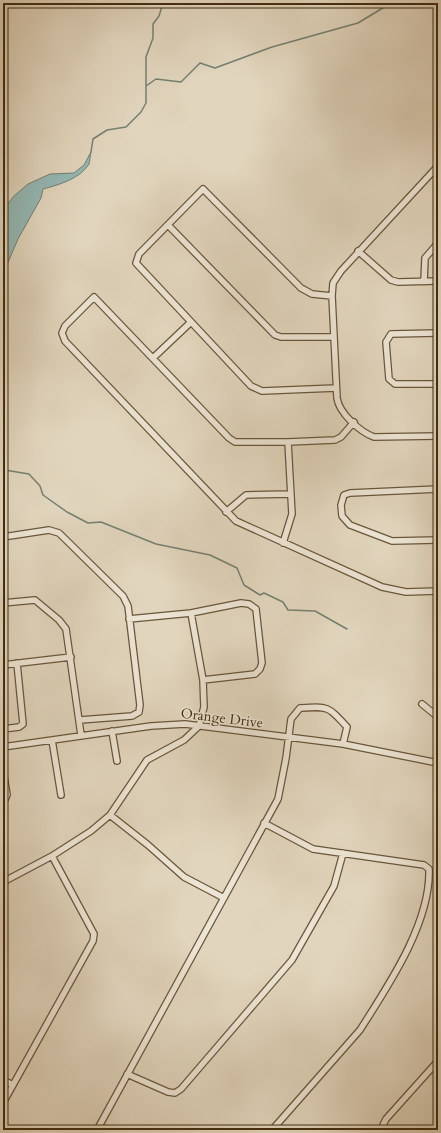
<svg xmlns="http://www.w3.org/2000/svg" width="441" height="1133" font-family="Cardo,serif">
<style>
.water{fill:#94b8b5;stroke:#738072}
.lines{fill:none;stroke-linecap:round;stroke-linejoin:round}
.stream{stroke:#738072;stroke-width:1.5}
.minor-casing{stroke:#6a5639;stroke-width:8}
.minor{stroke:#ece4d4;stroke-width:5.5}
.labels{text-anchor:middle;dominant-baseline:central;stroke-width:3;stroke-linejoin:round;paint-order:stroke}
.street-label{font-size:14px;fill:#422c0d;stroke:#ece4d4}
</style>
<rect width="100%" height="100%" fill="#e1d5bd"/>
<filter id="stains"><feTurbulence type="fractalNoise" baseFrequency=".005" numOctaves="4"/><feColorMatrix values="0 0 0 0 .2 0 0 0 0 .09 0 0 0 0 .02 0 0 0 .5 -.17"/></filter>
<radialGradient id="worn" r=".72"><stop offset=".6" stop-color="#630" stop-opacity="0"/><stop offset="1" stop-color="#630" stop-opacity=".3"/></radialGradient>
<path class="water" d="M91 152C90 155 90 161 89 164 80 179 58 185 43 189L41 198 18 239 3 274V210L14 196 28 184 50 174 74 173 84 165Z"/>
<g class="lines">
<path class="stream" d="M146 86 156 79 181 82 200 63 215 68 272 47 358 23 391 3
M91 152 93 139 107 130 126 127 141 112 146 103V57L153 38V24L159 16 163 3
M5 470 29 474 40 486 43 495 67 512 88 523 101 522 156 544 210 555 237 568 244 585 260 595 264 593 283 602 288 610 315 611 347 629"/>
<g class="minor-casing">
<path id="minor" d="M438 166 341 271 333 283 332 296 337 398C339 413 360 432 374 437L438 436
M168 225 275 335 281 337H333
M358 251 391 280 398 282 438 281
M424 282 425 258 438 243
M332 296 312 294 301 288 203 189 139 254 136 263 251 386 262 391 336 388
M438 333 391 334 386 342 389 379 395 384H438
M153 358 191 322
M354 422 341 437 335 440 288 442H235L229 438 94 297 65 326 62 333 65 341 236 521 382 587 406 592 438 591
M438 489 350 493 344 495 341 505 342 516 350 525 392 541 438 540
M226 512 246 495 291 494
M3 537 49 530 59 533 123 596 128 606 140 705 139 712 132 716 80 720
M283 543 292 514 288 442
M3 603 35 600 59 620 66 629 81 735
M129 619 191 613 241 603 249 604 256 609 262 663 260 669 255 674 203 680
M3 665 71 657
M422 704 438 717
M3 729 19 727 23 724 17 663
M112 731 117 761
M52 740 61 795
M3 747 151 726 185 724 343 744 438 763
M3 770 7 795 3 804
M110 815 148 845 184 877 224 898
M264 823 313 849 424 865 429 869C431 923 388 986 360 1030L272 1130
M3 882 52 856 91 831 110 815 147 760 184 740 199 726 204 707 203 680 191 613
M127 1074 168 1092 175 1093 181 1089 292 960 334 886 343 853
M3 1080 13 1085
M3 1103 93 941 94 934 52 856
M97 1130 278 799 286 758 291 719 300 708C328 706 328 706 347 727L343 744
M387 1130 383 1125 386 1119 438 1061"/>
</g>
<use href="#minor" class="minor"/>
</g>
<g class="labels">
<g class="street-label">
<text transform="translate(222 718) rotate(7)">Orange Drive</text>
</g>
</g>
<rect width="441" height="1133" fill="none" stroke="#e1d5bd" stroke-width="16"/>
<rect x="4" y="4" width="433" height="1125" fill="none" stroke="#422c0d" stroke-width="2"/>
<rect x="8" y="8" width="425" height="1117" fill="none" stroke="#422c0d"/>
<rect width="100%" height="100%" filter="url(#stains)"/>
<rect width="100%" height="100%" fill="url(#worn)"/>
</svg>
